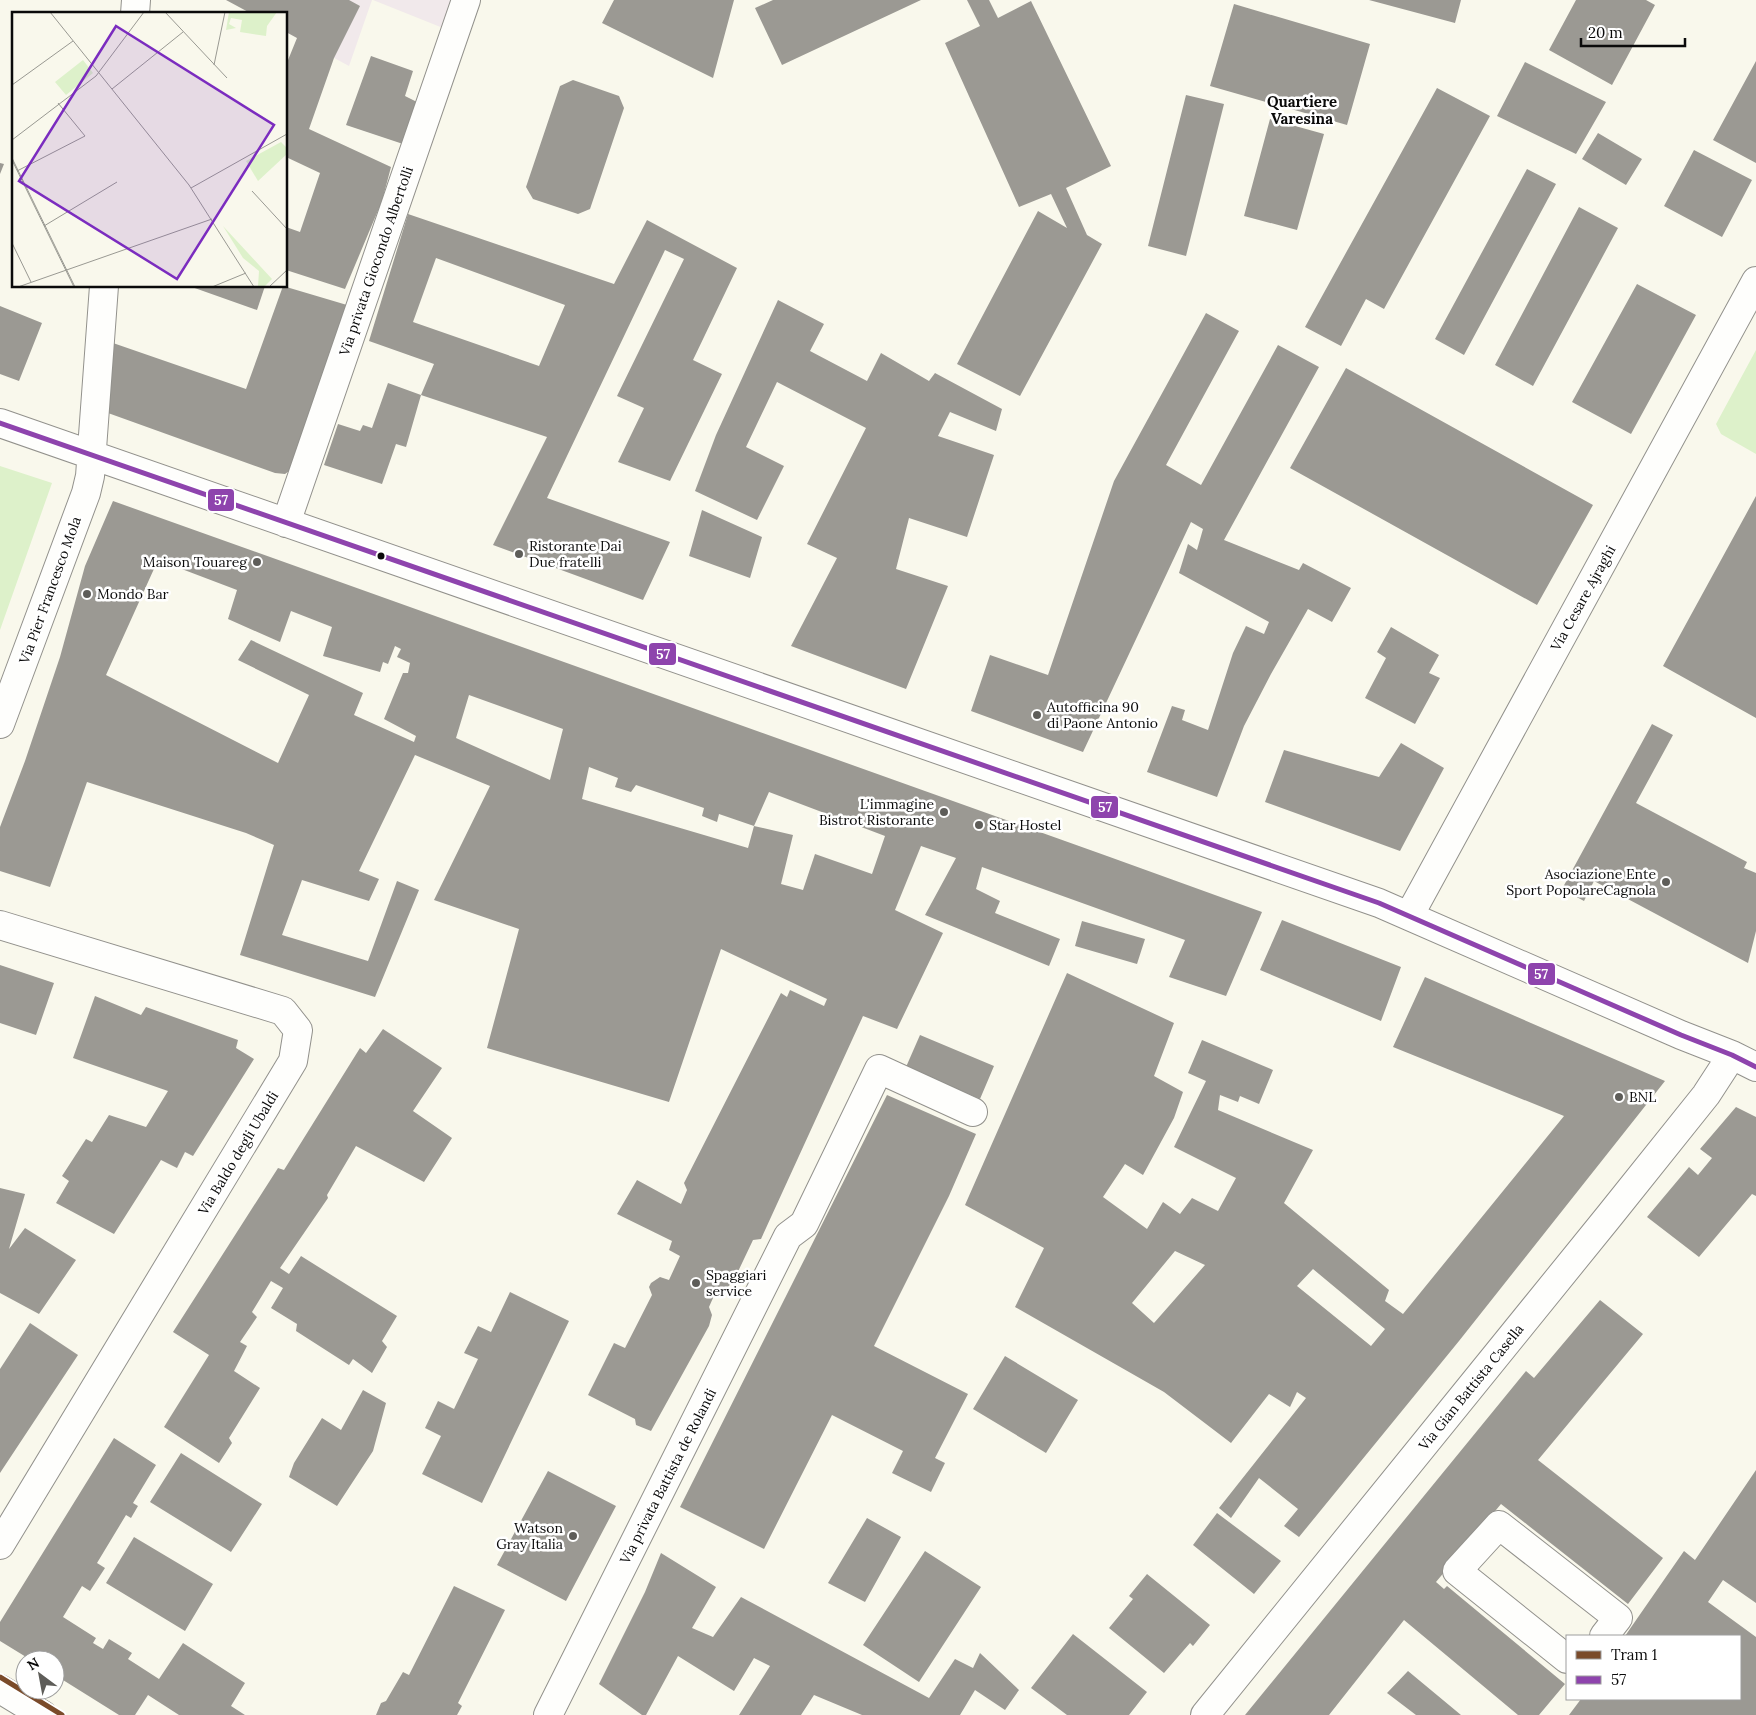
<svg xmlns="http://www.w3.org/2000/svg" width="1756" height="1715" font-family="Lora,serif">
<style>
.industrial{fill:#f1e9eb}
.green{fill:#ddf1ca}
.building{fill:#9b9993;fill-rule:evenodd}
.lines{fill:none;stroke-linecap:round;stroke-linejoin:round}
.minor-casing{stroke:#92918c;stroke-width:30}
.minor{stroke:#fefefc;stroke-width:28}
.bus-1-casing{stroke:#fff;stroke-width:9}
.bus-1{stroke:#8e44ad;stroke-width:5}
.tram-1-casing{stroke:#fff;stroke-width:9}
.tram-1{stroke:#7a4b2a;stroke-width:5}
.poi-dot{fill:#5e5d59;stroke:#fff;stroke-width:2}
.bus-dot{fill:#0a0a0a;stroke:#fff;stroke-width:2}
.labels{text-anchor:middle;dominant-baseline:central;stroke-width:5;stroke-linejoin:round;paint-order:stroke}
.street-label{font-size:14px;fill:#0a0a0a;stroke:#fff}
.poi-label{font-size:14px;fill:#0a0a0a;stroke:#fff;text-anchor:start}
.neighbourhood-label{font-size:15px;font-weight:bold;fill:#0a0a0a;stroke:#fff}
.inset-road{fill:none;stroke:#999992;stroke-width:1}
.view{fill:#7b2cbf;fill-opacity:0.15;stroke:#7b2cbf;stroke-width:2.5}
.inset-edge{fill:none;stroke:#0a0a0a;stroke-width:2.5}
.line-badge{stroke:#fff;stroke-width:2}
.badge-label{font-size:14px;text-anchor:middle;font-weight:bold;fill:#fff}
</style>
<rect width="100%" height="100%" fill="#f9f8ec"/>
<path class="industrial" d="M226 0H372L349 66 286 32V14Z
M373 0H464L453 32Z"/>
<path class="green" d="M1756 350V454L1721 434 1716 424Z
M0 466 52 483 0 630Z"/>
<path class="building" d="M226 0H349L360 6 334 58 309 129 391 167 382 201 345 289 286 270V227L300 232 320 173 286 157V65L297 38 286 32V14H252Z
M614 0H734L713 78 602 23Z
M773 0H921L782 65 755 8Z
M967 0H989L998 18 1031 1 1111 166 1066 188 1087 235 1102 244 1020 396 957 364 1038 211 1067 228 1051 194 1019 207 945 43 980 26Z
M1369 0H1461L1455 23Z
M1576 0H1646L1655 5 1612 85 1549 50Z
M1234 4 1370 44 1347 125 1210 86Z
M371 56 413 71 405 96 417 102 403 144 346 125Z
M1756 61V163L1713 140Z
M1525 62 1606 102 1576 154 1497 116Z
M573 80 619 96 624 108 590 209 578 214 533 199 526 187 560 86Z
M1437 88 1490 116 1384 309 1366 299 1341 346 1305 327Z
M1186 95 1224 104 1186 256 1148 246Z
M1270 119 1324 134 1297 230 1244 216Z
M1598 133 1642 159 1626 185 1582 159Z
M1694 150 1752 180 1722 237 1664 206Z
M0 163 4 164 0 174Z
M1527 169 1556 184 1464 355 1435 339Z
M1579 207 1618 228 1533 386 1495 365Z
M408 214 614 284 647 220 737 268 693 360 722 374 670 481 618 462 644 408 617 396 684 259 665 250 547 498 670 542 643 600 493 545 547 437 421 395 434 364 369 341ZM436 258 565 305 539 366 413 322Z
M1637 284 1696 315 1631 434 1572 402Z
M189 286H265L257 310Z
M283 286 347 305 292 469 285 474 275 473 108 413 113 343 246 389Z
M778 300 824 324 810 351 867 381 881 353 929 381 935 373 1002 409 996 431 950 412 938 436 994 455 967 537 909 518 896 569 948 586 906 689 791 646 837 558 807 544 866 428 777 382 746 447 784 466 757 520 695 491 716 435Z
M0 306 42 323 19 381 0 374Z
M1206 313 1239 331 1166 465 1201 485 1278 345 1319 367 1224 540 1299 570 1303 563 1351 588 1332 622 1308 609 1271 674 1244 726 1217 797 1147 772 1172 706 1185 710 1182 720 1208 730 1233 653 1246 626 1264 634 1269 622 1179 573 1188 544 1197 550 1203 529 1191 522 1083 752 971 711 990 655 1048 675 1114 481Z
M1346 368 1593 505 1537 605 1290 468Z
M388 383 421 395 406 447 396 444 382 484 324 465 338 424 360 431 363 425 372 428Z
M1756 496V718L1663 666Z
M113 501 1107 856 1262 912 1226 996 1169 977 1185 940 982 867 976 889 1000 901 995 913 1060 939 1049 966 925 915 956 858 921 846 895 910 943 933 897 1029 863 1016 761 1239 753 1240 734 1280 728 1287 717 1289 709 1307 712 1315 709 1326 651 1431 636 1425 635 1419 588 1395 614 1343 625 1348 652 1295 649 1287 651 1283 660 1277 669 1280 680 1256 669 1250 672 1241 617 1214 637 1180 681 1204 687 1190 684 1183 781 993 787 997 790 990 824 1006 827 999 721 949 669 1102 487 1048 519 929 434 900 490 786 415 755 359 871 379 879 369 901 302 880 282 935 368 961 397 881 419 890 375 997 240 955 274 845 246 833 87 782 50 887 0 871V827L25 761 60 657 85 566ZM158 560 237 590 228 619 280 642 291 611 332 627 323 656 380 672 383 662 388 664 395 646 401 649 397 657 410 663 408 673H403L384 719 416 736 414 742 354 715 363 693 251 640 238 660 309 695 278 763 106 675ZM469 695 563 729 550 780 456 738ZM589 767 618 778 615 787 631 792 636 785 704 808 702 816 717 822 719 814 754 826 769 792 885 836 872 874 815 854 803 890 781 884 793 835 754 826 748 848 582 799Z
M702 510 762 537 750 578 689 556Z
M1391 627 1439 655 1429 673 1440 678 1415 724 1365 698 1386 658 1377 652Z
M1652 724 1673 735 1636 803 1747 862 1744 868 1756 873V931L1748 963 1594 881 1584 901 1562 889Z
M1401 743 1444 768 1400 851 1265 802 1284 750 1379 777Z
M1282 920 1401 967 1381 1021 1260 970Z
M1082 921 1145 939 1137 964 1075 946Z
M0 965 54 983 36 1035 0 1023Z
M1067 973 1174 1023 1154 1076 1183 1092 1174 1118 1143 1175 1125 1164 1103 1197 1147 1229 1163 1202 1180 1214 1192 1198 1218 1211 1236 1178 1174 1147 1206 1081 1188 1073 1202 1040 1273 1070 1259 1104 1240 1096 1238 1102 1220 1095 1218 1110 1313 1150 1284 1203 1389 1290 1385 1301 1403 1314 1564 1116 1393 1047 1425 977 1665 1081 1459 1341 1299 1537 1284 1526 1298 1509 1259 1478 1231 1518 1219 1508 1306 1398 1297 1392 1290 1407 1269 1394 1231 1443 1164 1392 1015 1307 1044 1248 965 1205ZM1175 1251 1205 1265 1154 1323 1132 1303ZM1313 1269 1385 1329 1371 1346 1297 1286Z
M95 996 141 1015 146 1007 238 1040 236 1048 254 1059 193 1156 185 1152 177 1168 161 1160 114 1234 56 1203 69 1181 62 1176 86 1139 92 1142 109 1115 146 1127 168 1091 73 1058Z
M383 1029 442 1068 413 1111 452 1138 424 1182 356 1146 327 1195 328 1198 280 1268 289 1274 301 1256 397 1316 382 1341 387 1347 372 1373 353 1359 349 1365 296 1331 297 1324 271 1308 283 1288 271 1281 252 1312 257 1317 240 1342 247 1346 234 1371 260 1388 229 1438 232 1443 219 1463 164 1427 209 1355 173 1332 278 1168 284 1170 360 1048 366 1053Z
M920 1035 994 1066 980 1099 906 1067Z
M887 1095 976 1134 949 1196 874 1346 968 1394 935 1458 945 1463 931 1492 892 1473 903 1451 832 1415 764 1549 680 1507Z
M1736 1107 1756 1117V1196L1752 1194 1699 1257 1647 1217 1689 1167 1698 1175 1712 1158 1700 1149Z
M0 1188 25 1194 9 1249 25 1228 76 1260 39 1314 0 1293Z
M510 1292 569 1321 482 1503 422 1474 441 1436 425 1428 438 1401 454 1409 478 1359 464 1353 478 1326 491 1332Z
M1600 1300 1643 1334 1538 1460 1663 1558 1628 1604 1501 1504 1436 1582 1444 1589 1447 1586 1565 1684 1539 1715H1518L1404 1620 1329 1715H1245L1526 1371 1534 1378Z
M30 1323 78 1355 0 1473V1369Z
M1005 1356 1078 1400 1046 1453 973 1409Z
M363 1390 386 1403 373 1451 337 1506 289 1477 294 1463 322 1418 341 1430Z
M114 1438 156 1465 133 1503 138 1506 131 1518 126 1515 97 1563 105 1568 90 1591 82 1586 63 1617 96 1638 93 1643 103 1649 109 1639 132 1653 128 1659 159 1679 183 1643 245 1683 231 1706 245 1715H179L148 1695 135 1715H119L55 1675V1660H31L0 1641V1622Z
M181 1453 262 1504 231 1552 150 1502Z
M1756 1470V1603L1723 1580 1708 1602 1756 1637V1715H1569L1581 1699H1740V1636H1625L1684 1551 1695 1560Z
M548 1471 616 1506 566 1601 497 1565Z
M1217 1513 1281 1561 1254 1594 1193 1545Z
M867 1518 901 1537 865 1602 828 1583Z
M134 1537 213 1584 185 1631 106 1583Z
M925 1551 981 1587 919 1682 863 1645Z
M661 1553 716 1587 692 1628 713 1637 741 1597 929 1698 955 1659 973 1668 980 1653 1019 1690 1005 1710 975 1690 960 1715H862L814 1695 801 1715H739L770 1666 754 1658 734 1691 678 1656 646 1715H642L599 1684 645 1592Z
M1147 1574 1210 1625 1193 1646 1190 1643 1164 1673 1109 1628 1133 1599 1129 1596Z
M454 1586 505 1610 458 1703 462 1706 457 1715H376L381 1703 386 1701 403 1672 409 1675Z
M1073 1634 1147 1692 1129 1715H1067L1031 1688Z
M1408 1671 1461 1715H1416L1387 1693Z"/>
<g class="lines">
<g class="minor-casing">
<path id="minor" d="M135 14 136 0
M0 423 1379 903 1681 1035 1732 1055 1756 1067
M286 523 466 0
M0 724 86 493 90 476 104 286
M1409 916 1756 281
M0 925 283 1011 298 1030 293 1061 0 1545
M1567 1659 1457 1571 1499 1525 1618 1618 1604 1636
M0 1689 43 1715
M548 1715 788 1236 804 1224 879 1069 973 1112
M1205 1715 1610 1215 1706 1095 1732 1055"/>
</g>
<use href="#minor" class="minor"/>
<g class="bus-1-casing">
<path id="bus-1" d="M0 423 1379 903 1681 1035 1732 1055 1756 1067"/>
</g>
<use href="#bus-1" class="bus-1"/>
<g class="tram-1-casing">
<path id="tram-1" d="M0 1677 62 1715"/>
</g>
<use href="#tram-1" class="tram-1"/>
</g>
<g class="poi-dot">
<circle cx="519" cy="554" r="5"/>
<circle cx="257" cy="562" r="5"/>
<circle cx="87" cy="594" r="5"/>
<circle cx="1037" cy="715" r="5"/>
<circle cx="944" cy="812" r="5"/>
<circle cx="979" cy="825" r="5"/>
<circle cx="1666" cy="882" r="5"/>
<circle cx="1619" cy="1097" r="5"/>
<circle cx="696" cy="1283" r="5"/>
<circle cx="573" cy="1536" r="5"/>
</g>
<circle class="bus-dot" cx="381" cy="556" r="4.5"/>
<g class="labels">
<g class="street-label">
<text transform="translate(376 261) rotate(-71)">Via privata Giocondo Albertolli</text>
<text transform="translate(50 590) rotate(-70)">Via Pier Francesco Mola</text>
<text transform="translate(1583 598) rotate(-61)">Via Cesare Ajraghi</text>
<text transform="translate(238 1153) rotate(-59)">Via Baldo degli Ubaldi</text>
<text transform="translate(1471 1387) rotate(-51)">Via Gian Battista Casella</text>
<text transform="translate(668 1476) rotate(-63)">Via privata Battista de Rolandi</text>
</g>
<g class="poi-label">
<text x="529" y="546">Ristorante Dai<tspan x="529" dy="16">Due fratelli</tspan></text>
<text x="247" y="562" text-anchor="end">Maison Touareg</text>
<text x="97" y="594">Mondo Bar</text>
<text x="1047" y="707">Autofficina 90<tspan x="1047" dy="16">di Paone Antonio</tspan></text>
<text x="934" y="804" text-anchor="end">L'immagine<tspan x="934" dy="16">Bistrot Ristorante</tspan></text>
<text x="989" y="825">Star Hostel</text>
<text x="1656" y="874" text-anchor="end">Asociazione Ente<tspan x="1656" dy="16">Sport PopolareCagnola</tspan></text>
<text x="1629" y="1097">BNL</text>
<text x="706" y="1275">Spaggiari<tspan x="706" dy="16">service</tspan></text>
<text x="563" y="1528" text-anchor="end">Watson<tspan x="563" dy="16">Gray Italia</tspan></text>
</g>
<g class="neighbourhood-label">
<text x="1302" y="101">Quartiere<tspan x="1302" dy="17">Varesina</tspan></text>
</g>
</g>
<g transform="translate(12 12)">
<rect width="275" height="275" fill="#f9f8ec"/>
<path d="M217 0H265L255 14 254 24 228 20 230 8 219 6 217 12 224 16 214 18ZM71 48 81 61 54 83 43 70ZM269 130 275 136V142L246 169 234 149ZM211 214 260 267 252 275 246 274 247 259 231 246Z" fill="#ddf1ca"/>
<path class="inset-road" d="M38 0 177 173 242 275M153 0 215 66M202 53 213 0M0 73 61 29M100 77 171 20M0 128 84 64 132 0M0 146 63 275M0 148 62 275M5 159 73 124 46 91M179 176 275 122M240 179 275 217M32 214 105 170M0 231 19 270M6 275 200 207M200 275 234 261M257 275 275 258"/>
<path class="view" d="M104 14 262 113 165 267 7 169Z"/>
<rect width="275" height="275" class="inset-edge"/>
</g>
<g class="line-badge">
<rect x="207" y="488" width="28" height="24" rx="5" fill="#8e44ad"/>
<rect x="648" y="642" width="29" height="24" rx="5" fill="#8e44ad"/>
<rect x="1090" y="795" width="29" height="24" rx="5" fill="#8e44ad"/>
<rect x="1527" y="962" width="29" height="24" rx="5" fill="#8e44ad"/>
</g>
<g class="badge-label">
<text x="221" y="505">57</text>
<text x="663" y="659">57</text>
<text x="1105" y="812">57</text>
<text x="1541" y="979">57</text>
</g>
<rect x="1566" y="1635" width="175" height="65" fill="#ffffff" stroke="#9d9d9d"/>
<rect x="1576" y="1651" width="25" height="8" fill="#7a4b2a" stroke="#9d9d9d"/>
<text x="1611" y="1660" font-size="15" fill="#0a0a0a">Tram 1</text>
<rect x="1576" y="1676" width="25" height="8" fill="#8e44ad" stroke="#9d9d9d"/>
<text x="1611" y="1685" font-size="15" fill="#0a0a0a">57</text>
<g transform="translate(40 1675) rotate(328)"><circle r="24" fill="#ffffff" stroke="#9d9d9d"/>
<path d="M0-4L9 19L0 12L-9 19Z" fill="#5e5d59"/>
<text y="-8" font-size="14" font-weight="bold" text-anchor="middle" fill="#0a0a0a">N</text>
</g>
<path d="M1581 38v8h104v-8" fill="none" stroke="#0a0a0a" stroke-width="2.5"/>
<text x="1588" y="38" font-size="15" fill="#0a0a0a" stroke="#ffffff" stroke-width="4" paint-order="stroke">20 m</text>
</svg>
